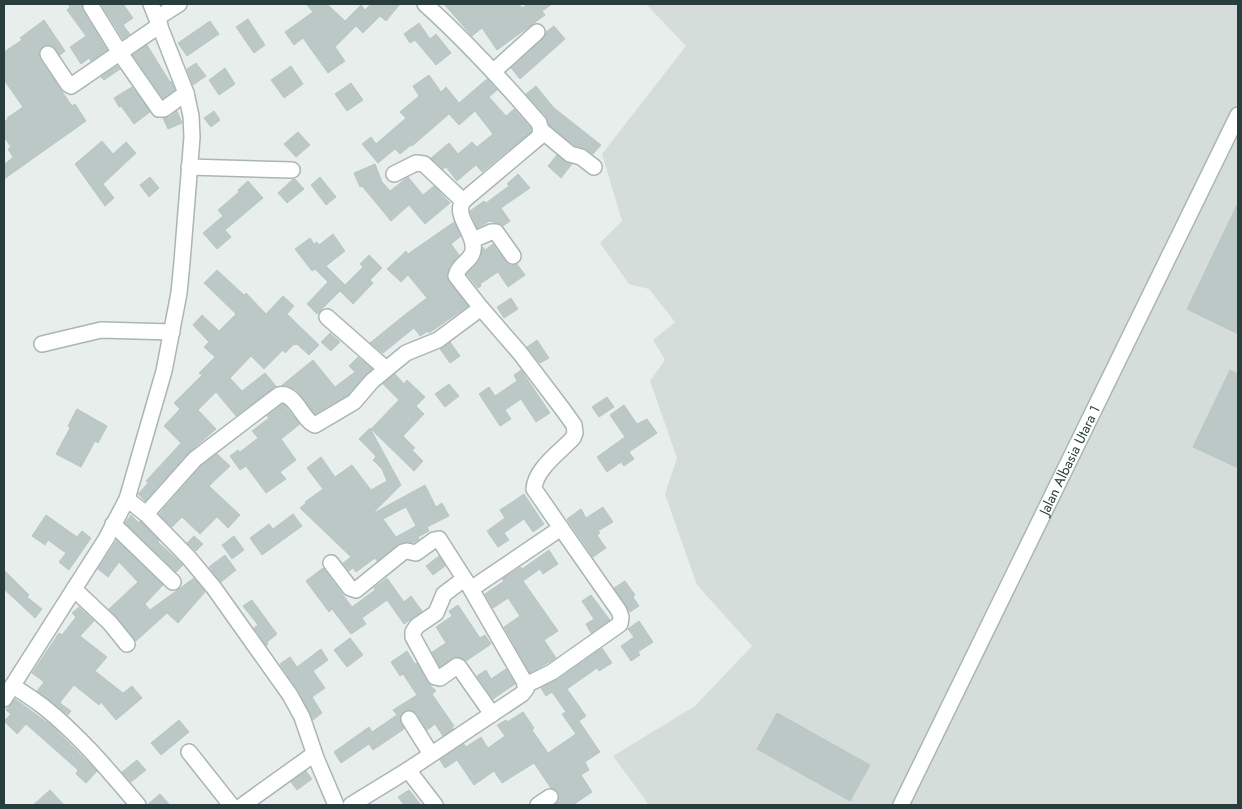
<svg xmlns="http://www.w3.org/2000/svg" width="1242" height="809" font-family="Jost,sans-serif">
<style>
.built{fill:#d5dddb}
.building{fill:#bcc8c5;stroke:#b9c7c4;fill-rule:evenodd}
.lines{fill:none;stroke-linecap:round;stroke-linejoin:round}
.minor-casing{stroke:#aab6b4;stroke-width:18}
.minor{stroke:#fff;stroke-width:15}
.labels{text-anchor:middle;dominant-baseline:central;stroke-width:5;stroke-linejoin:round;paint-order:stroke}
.street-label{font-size:14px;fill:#273e3c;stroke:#f7faf9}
</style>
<rect width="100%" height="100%" fill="#e7eeec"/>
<path class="built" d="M646 4H1238V805H649L613 756 695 706 752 646 697 585 665 494 677 458 650 381 665 360 653 340 675 322 649 289 629 284 600 243 622 221 602 154 686 46Z"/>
<path class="building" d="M68 4H82L83 11 107 50 91 61 89 58 81 64 70 47 86 36 67 10 70 7Z
M101 4H123L133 18 123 25 130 34 123 39Z
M306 4H327L345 21 361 5 365 10 371 4H400L386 21 380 16 363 33 356 26 335 47 345 61 328 73 303 38 294 45 285 32 313 12Z
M444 4H519L522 8 528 4H552L542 11 545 15 497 50 482 28 472 36Z
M248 19 265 45 254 53 236 27Z
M44 20 65 51 60 55 53 46 47 45 40 49 39 54 40 59 72 106 75 104 86 121 4 179V165L13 157 8 149 11 147 4 137V122L8 119 7 118 23 107 4 80V52L22 40 20 38Z
M210 21 219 34 187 56 178 43Z
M419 23 430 39 436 34 451 53 436 65 415 40 410 43 404 34Z
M554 26 565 39 520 79 511 68 543 39 546 32Z
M147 45 163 71 170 82 171 81 175 90 163 98 133 55Z
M196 63 206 76 193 85 187 69Z
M117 66 120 69 104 80 101 77Z
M291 66 303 84 284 98 271 80Z
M225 68 235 84 219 95 209 80Z
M429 75 441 92 446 87 459 103 487 79 497 90 489 97 506 116 514 109 531 128V132L482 172 476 165 457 181 446 167 443 169 431 158 449 143 458 154 472 142 477 147 493 134 475 111 459 125 449 114 412 146 411 145 400 154 395 149 378 163 362 144 371 137 376 144 406 118 400 112 419 96 413 86Z
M351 83 363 100 347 111 335 94Z
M536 86 554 108 601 145 593 154 584 148 574 145 549 125 546 117 526 94Z
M132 87 150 112 134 124 121 106 119 107 114 98Z
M177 111 182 123 168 129 163 118 170 117Z
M214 111 220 120 211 127 204 118Z
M298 132 310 145 296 157 284 144Z
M102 141 113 154 126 142 136 153 103 184 114 198 105 206 75 164Z
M557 155 564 161 572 164 561 178 548 166Z
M375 164 382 182 390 191 408 177 423 195 434 186 450 203 425 224 409 205 391 221 362 186 360 187 354 173Z
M518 174 530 188 501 208 510 221 503 226 500 224 490 221 477 228 470 211 484 201 486 203 509 186 507 184Z
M150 177 159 188 149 197 140 185Z
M320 177 336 197 326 205 311 185Z
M293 179H295L304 189 287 203 278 193Z
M248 181 263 198 225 230 231 237 217 249 203 233 223 216 218 210 239 192 238 190Z
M1238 203V334L1187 309Z
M454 222 461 236 451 244 459 255 449 267 447 277 468 306 429 333 428 331 420 336 414 328 383 353 370 343 407 313 427 298 408 275 401 282 387 269 406 251 408 254Z
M333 234 345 251 326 266 345 285 363 267 360 264 369 255 382 268 370 280 373 283 353 304 340 291 317 314 307 304 328 282 315 269 312 271 295 249 310 238 314 244 317 242 319 245Z
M493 244 506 262 510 265 517 264 525 275 508 287 498 272 480 284 481 286 478 288 467 274 478 262 482 248 483 247 485 250Z
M217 270 244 295 246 293 266 314 283 296 294 306 287 314 319 345 309 355 297 344 296 345 294 344 285 353 283 350 264 369 251 356 230 378 242 391 265 373 276 386 236 416 216 392 198 410 216 429 188 453 145 501 138 494 148 483 146 481 181 443 164 426 180 409 174 403 202 375 199 373 215 357 204 347 209 342 193 325 202 315 219 331 236 314 204 283Z
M511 298 518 309 504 318 497 307Z
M330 333 340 342 331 351 321 342Z
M537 340 549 358 540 363 527 347Z
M450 342 460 356 450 363 440 349Z
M358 357 372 369 348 395 315 414 296 390 288 386H281L313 360 335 387 355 372 349 366Z
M521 370 550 413 536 422 521 399 505 410 511 419 500 426 479 394 489 387 495 396 517 381 514 375Z
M1230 370 1238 374V468L1193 447Z
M395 374 404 384 407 380 425 397 416 406 424 414 403 436 415 448 412 450 423 461 414 471 371 429 399 400 383 384Z
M449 384 459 396 445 407 435 394Z
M607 397 614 407 599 417 592 407Z
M283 404 300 424 281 439 296 460 280 472 286 479 266 493 246 466 240 470 230 456 238 450 240 452 258 438 252 431 269 418 267 416Z
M624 405 637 424 647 419 657 433 629 452 634 459 624 466 621 462 607 472 597 457 625 437 610 415Z
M77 409 107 426 98 443 95 441 81 467 56 454 70 428 68 426Z
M370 428 401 485 372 514 425 485 436 507 442 503 449 516 427 527 429 531 418 537 419 539 415 542 400 543 377 561 375 558 356 572 353 568 349 571 343 563 351 557 300 508 306 503 305 502 323 489 307 468 321 457 335 477 352 465 371 490 387 481 382 469 373 460 376 457 374 454 359 439ZM406 507 416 526 396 537 383 519Z
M217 454 230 466 209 486 240 515 228 528 217 517 200 534 182 517 172 527 159 514 201 466Z
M524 494 544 524 533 532 524 519 504 533 509 540 498 547 487 531 505 518 500 510Z
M603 507 613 522 598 531 600 533 597 535 606 548 593 557 567 519 581 509 586 518Z
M293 514 302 526 262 555 250 538 269 524 273 529Z
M46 515 77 537 82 531 91 538 69 570 59 562 66 553 48 540 45 545 32 536Z
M131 515 139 523 140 521 159 540 158 542 183 565 176 572 125 523Z
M194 536 203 544 196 551 187 543Z
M234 536 244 550 232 559 222 545Z
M117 540 163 585 145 604 150 610 194 578 205 592 178 623 167 613 136 641 117 617 109 609 138 582 119 562 108 577 98 569Z
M549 550 558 564 543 574 540 569 523 581 558 631 544 640 556 658 530 673 504 627 520 616 508 598 493 608 485 594 504 581 502 579 521 567 522 569Z
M225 555 236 570 221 582 209 567Z
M439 556 445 566 433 575 426 566Z
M323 568 352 607 375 590 374 588 387 578 404 602 411 596 422 611 404 624 387 600 362 618 366 624 351 634 332 609 329 612 306 581Z
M4 570 29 595 27 597 42 609 35 618 4 589Z
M625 581 635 595 633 597 639 606 630 612 614 588Z
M591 595 610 620 591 633 586 624 594 619 582 601Z
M252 600 277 634 267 642 268 644 266 646 254 628 258 625 243 606Z
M458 605 480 638 485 635 491 644 466 661 461 658 456 657 440 667 432 652 446 643 436 627 452 616 449 611Z
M79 607 94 621 80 636 107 657 95 671 123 693 132 686 142 698 116 720 101 702 99 705 74 685 61 701 60 703 71 711 68 715 37 691 44 682 32 673 59 633 62 635 76 617 72 613Z
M639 621 653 642 638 652 640 655 631 661 621 646 634 637 628 629Z
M350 638 363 655 347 667 334 650Z
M602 648 612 663 599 671 597 668 567 689 586 716 579 721 600 752 585 762 589 770 581 775 592 792 573 805H555L559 801 558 792 551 788 534 763 502 783 494 771 474 785 457 760 445 768 440 760 464 744 466 747 481 737 488 748 505 736 497 725 506 720 507 722 523 712 534 728 532 730 548 753 576 734 562 714 566 712 552 692 546 696 541 688 557 680Z
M321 649 328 660 313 671 325 688 312 697 322 713 313 720 298 690 280 664 290 657 297 667Z
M407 651 415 664 417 663 427 682 436 691 432 694 454 726 452 727 453 729 443 736 435 724 427 730 417 714 413 711 408 710 404 711 400 719 404 729 373 750 369 744 341 763 334 752 369 727 372 732 397 715 393 710 417 695 403 674 400 676 391 662Z
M506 669 515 684 493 699 477 676 486 670 491 679Z
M15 699 52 726 97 771 86 783 76 774 78 770 26 724 17 734 4 721 11 714 6 710Z
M777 713 870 765 850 801 757 749Z
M179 720 189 732 161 755 151 743Z
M137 760 146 770 131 782 122 772Z
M306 771 312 779 297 790 291 782Z
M50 790 64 805H33Z
M409 790 421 805H404L398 797Z
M160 794 170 805H147Z"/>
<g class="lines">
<g class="minor-casing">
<g id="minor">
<path d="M91 6 120 53 159 109H164L186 93"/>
<path d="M157 18 179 4"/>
<path d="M48 54 68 84 71 86 160 25"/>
<path d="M494 71 537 32"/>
<path d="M541 130 570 154 581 157 594 167"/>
<path d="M189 167 292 170"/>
<path d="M394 174 416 163 424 164 463 201"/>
<path d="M473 240 491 232H496L513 256"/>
<path d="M327 317 386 369"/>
<path d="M42 344 101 330 172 332"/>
<path d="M127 499 146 514 189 558 214 588 290 695 302 717 316 758 336 805"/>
<path d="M146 514 195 459 279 395C295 391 302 420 315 425L354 402 372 381 406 353 438 340 481 308 456 276C458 264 472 261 473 250 476 233 453 216 463 201L539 137 541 130 539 123C502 80 467 42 425 4"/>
<path d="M113 524 173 582"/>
<path d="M331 563 350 588 356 590 403 552 407 551 416 553 434 540 439 539 469 586"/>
<path d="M464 579 444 594 436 613 417 626 413 632V637L435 677 440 678 457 666 459 667 492 714"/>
<path d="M74 589 110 623 127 644"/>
<path d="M526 685 552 672 620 624 621 617 619 611 561 528"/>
<path d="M13 686C24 693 35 700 45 708 80 736 109 771 138 805"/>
<path d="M4 699 106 539 127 499 164 371 179 293 182 262 192 137 191 116 186 93 151 4"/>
<path d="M409 719 431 754"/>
<path d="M189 752 231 805"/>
<path d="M408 770 435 805"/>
<path d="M243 805 314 754"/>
<path d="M351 805 408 770 522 694 526 689 524 681 471 589 561 528 534 489C535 469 560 452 573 438L575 433 574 425 564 411 520 353 481 308"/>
<path d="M538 805 550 797"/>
<path id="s1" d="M901 805 1238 115"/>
</g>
</g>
<use href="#minor" class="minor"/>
</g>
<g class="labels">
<g class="street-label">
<text stroke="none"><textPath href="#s1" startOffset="384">Jalan Albasia Utara 1</textPath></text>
</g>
</g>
<rect width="1242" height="809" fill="none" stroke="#273e3c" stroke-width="10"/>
</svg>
